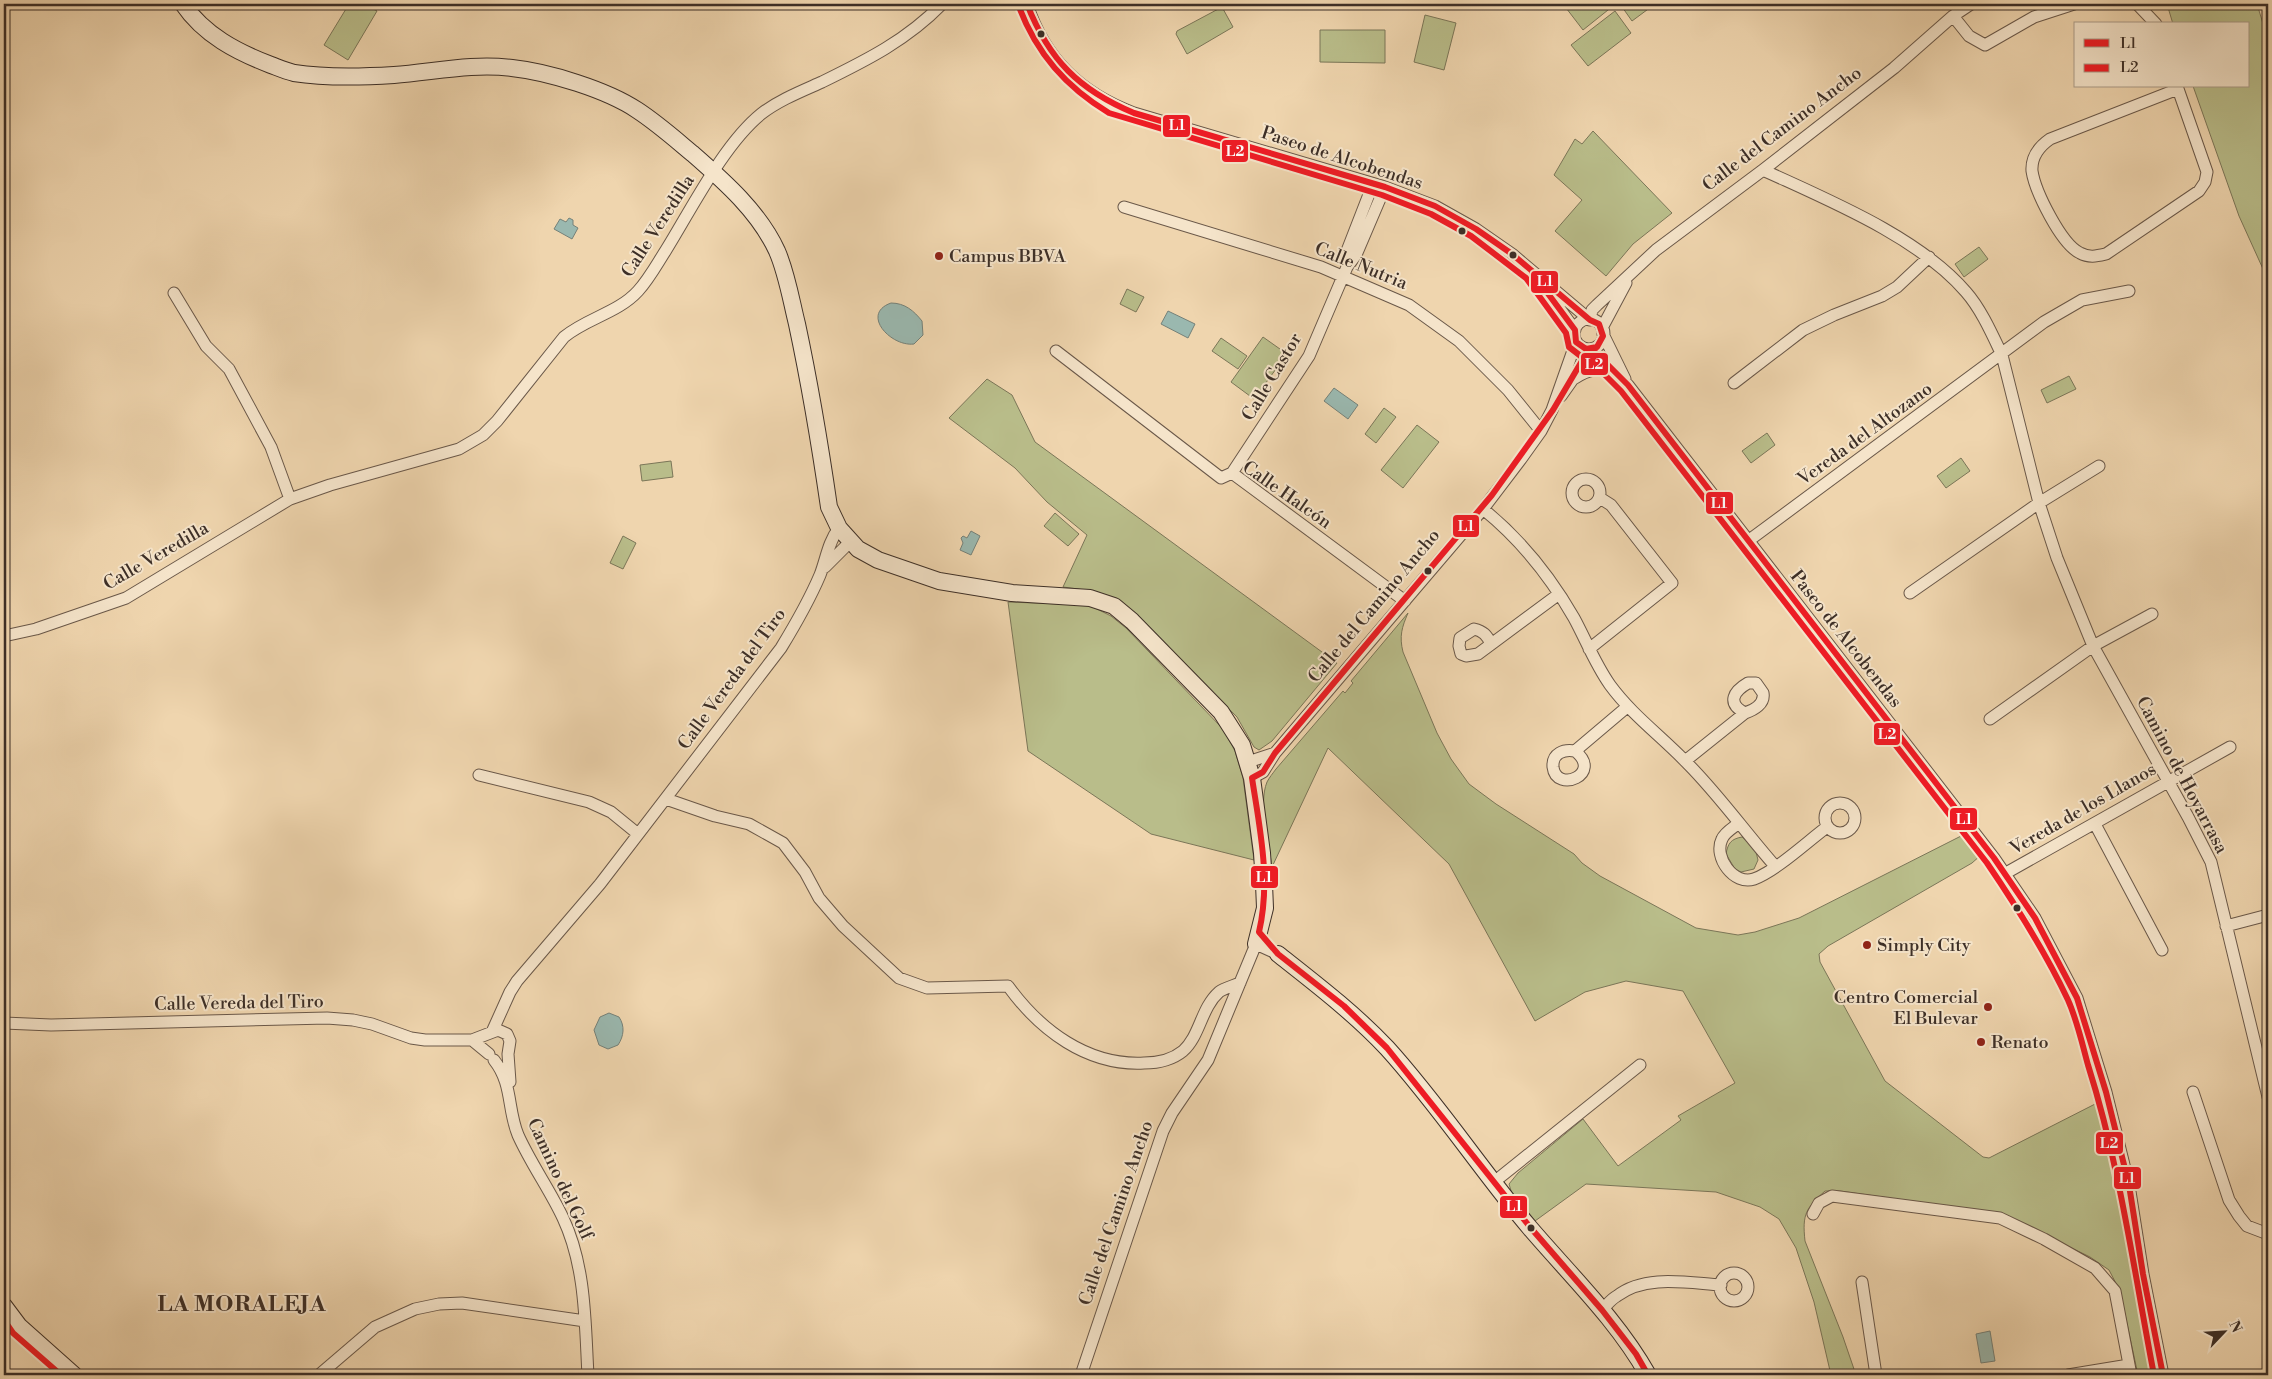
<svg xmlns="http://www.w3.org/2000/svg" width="2272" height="1379" font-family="'Libre Bodoni',serif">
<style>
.green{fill:#b9bd8a;stroke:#7b7658}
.water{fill:#9ab8af;stroke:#758179}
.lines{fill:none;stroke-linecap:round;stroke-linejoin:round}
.street-casing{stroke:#6a5849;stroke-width:13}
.secondary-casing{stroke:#3d2f27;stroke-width:18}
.street{stroke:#f5e4ca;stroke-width:11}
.secondary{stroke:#f5e4ca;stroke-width:16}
.bus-1-casing{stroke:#f5e4ca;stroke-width:10}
.bus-2-casing{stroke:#f5e4ca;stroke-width:10}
.bus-1{stroke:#ee1c25;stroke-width:6}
.bus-2{stroke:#ee1c25;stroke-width:6}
.bus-dot{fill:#3d2f27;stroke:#f5e4ca;stroke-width:2}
.poi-dot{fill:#8f2418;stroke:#f5e4ca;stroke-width:2}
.labels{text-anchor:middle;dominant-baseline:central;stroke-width:4;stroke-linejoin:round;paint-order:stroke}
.street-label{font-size:18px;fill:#3d2f27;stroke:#f5e4ca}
.poi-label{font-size:18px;fill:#3d2f27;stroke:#f5e4ca;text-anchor:start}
.district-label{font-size:22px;font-weight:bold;letter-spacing:1px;fill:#3d2f27;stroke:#f5e4ca}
.line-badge{stroke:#f5e4ca;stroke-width:2}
.badge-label{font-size:14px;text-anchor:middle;font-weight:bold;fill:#fff}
</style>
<rect width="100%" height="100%" fill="#efd5ae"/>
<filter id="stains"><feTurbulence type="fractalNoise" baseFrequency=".004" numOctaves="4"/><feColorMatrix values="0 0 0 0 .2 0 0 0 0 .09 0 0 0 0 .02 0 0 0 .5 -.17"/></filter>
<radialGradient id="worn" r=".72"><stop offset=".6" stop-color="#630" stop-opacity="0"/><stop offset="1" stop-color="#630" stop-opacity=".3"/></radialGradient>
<path class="green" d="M349 4H364L377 11 348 60 324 45Z
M1563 4H1611L1613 6 1583 30Z
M1620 4H1655L1632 21Z
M2167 4H2257L2268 40V280L2239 216 2193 86H2248V24H2173Z
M1222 7 1233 27 1187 54 1176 34 1177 31Z
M1615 11 1631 33 1588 66 1571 45Z
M1425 15 1456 23 1444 70 1414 62Z
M1320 30H1385V63L1320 62Z
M1593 131 1672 213 1633 244 1606 276 1555 231 1582 200 1554 175 1575 139 1582 144Z
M1979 247 1988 259 1964 277 1955 264Z
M1127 289 1144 297 1136 312 1120 304Z
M1263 337 1287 354 1254 399 1231 382Z
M1221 338 1247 356 1238 369 1212 351Z
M2069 376 2076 389 2047 403 2041 390Z
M987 379 1012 395 1035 442 1337 663 1272 741 1259 750 1254 747 1237 717 1127 606C1107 593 1087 590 1063 587L1087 535 1047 502 1015 468 949 418Z
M1384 408 1396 417 1376 443 1365 434Z
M1417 425 1439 442 1403 488 1381 470Z
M1767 433 1775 445 1751 463 1742 451Z
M1961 458 1970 471 1946 488 1937 476Z
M671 461 673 477 642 481 640 465Z
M1055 513 1079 534 1068 546 1044 526Z
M623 536 636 543 623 569 610 563Z
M1008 602 1089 605 1111 616 1126 628 1223 729 1235 751 1243 778 1254 860 1151 834 1028 751Z
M1408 613C1402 627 1399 636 1403 652L1437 733 1451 759 1469 784 1496 804 1574 854 1582 863 1600 876 1696 928 1738 935 1755 932 1799 918 1965 834 1981 855 1972 863 1828 946 1819 954 1820 962 1885 1081 1983 1157 1989 1158 2101 1101 2154 1375H2138L2120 1291 2109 1270 2090 1257 2002 1214 1840 1191H1825C1806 1208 1802 1214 1805 1241L1843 1337 1856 1375H1831L1814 1302 1796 1248 1779 1219 1760 1207 1716 1192 1586 1184 1535 1221 1512 1194 1509 1184 1518 1173 1583 1119 1618 1166 1681 1120 1678 1116 1735 1083 1683 991 1626 981 1585 992 1535 1021 1449 864 1328 748 1272 867C1269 844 1258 804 1267 782 1269 778 1273 773 1276 769L1343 691 1345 693 1353 683 1351 681Z
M1742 837 1755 848 1758 860 1754 869 1741 872 1735 869 1726 854C1728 843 1731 839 1742 837Z"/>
<path class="water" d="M569 218 573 220V225L578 228 572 239 554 229 560 219 566 222Z
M891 303C905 303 914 311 922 321L923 335 914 344C891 347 860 314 891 303Z
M1168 311 1195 324 1188 338 1161 324Z
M1334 388 1358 405 1348 419 1324 401Z
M971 531 980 536 971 555 960 550 963 543 961 538 963 536 967 538Z
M609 1013 619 1017C625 1026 624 1036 618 1045L608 1049 599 1045 594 1030 600 1017Z
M1990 1331 1995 1361 1981 1363 1976 1334Z"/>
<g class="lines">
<g class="street-casing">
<path id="street" d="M1027 4C1045 59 1080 93 1134 113L1385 187 1435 206 1476 229 1512 254 1590 320
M2137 4 2156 24
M1953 16 1969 36 1985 45 2034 17 2074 4
M2177 86 2207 172 2205 182 2199 191 2106 254C2097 256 2089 258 2080 253 2061 244 2035 191 2032 171 2031 156 2040 146 2050 139L2178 89
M1763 170C1828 200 1919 237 1966 292 1981 309 1992 334 2002 355L2039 503 2057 558 2093 646 2188 817 2211 862 2268 1097
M1124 207 1321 267 1409 305 1459 341 1508 390 1541 431
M1347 267 1345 256 1373 184
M1544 287 1575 330
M174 293 206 346 229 369 271 447 290 499
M1574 334a15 15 0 1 1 30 0a15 15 0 1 1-30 0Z
M1590 320 1592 310 1597 305 1656 250 1763 170 1894 68 1953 16 1971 4
M1602 328 1626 283
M1603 334 1625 379
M1592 349 1628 385 1652 416 1994 858 2035 918 2077 998 2106 1092 2129 1185 2143 1274 2163 1375
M1056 351 1221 478 1232 473 1405 601
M1575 378C1589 369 1597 368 1612 371
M1734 383 1803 330 1834 315 1882 296 1897 287 1929 257
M1561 396 1573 379 1589 349
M1232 473 1309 356 1347 267 1356 255 1385 187
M1572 493a14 14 0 1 1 28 0a14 14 0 1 1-28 0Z
M1483 509C1520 539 1550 576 1574 618 1586 640 1595 664 1610 685 1632 715 1661 736 1687 763 1719 795 1745 832 1775 866
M1748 541 2044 322 2082 300 2129 291
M825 567 850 542
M1910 593 2039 503 2099 466
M4 636 36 629 126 598 290 499 330 485 459 449 483 435 497 421 564 337C587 318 618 313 638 291 649 279 657 264 666 250 692 208 724 144 761 114 779 100 802 91 822 82 867 60 907 40 942 4
M1491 644C1487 635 1483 631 1474 629L1460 638 1459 646 1461 654 1466 656 1478 654 1559 594
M1589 649 1672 583 1611 505 1600 498
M1990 719 2093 646 2152 614
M1575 751C1604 774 1556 794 1553 767 1552 753 1564 749 1575 751L1627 707
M1685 761 1745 713C1754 710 1765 704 1763 693L1756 683H1748C1734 691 1726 703 1745 713
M1248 762 1275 753
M479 775 589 802 611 812 638 834
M1252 778 1263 772 1275 753 1483 509 1521 459 1541 431 1552 410 1576 342
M666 799 715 816 749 824 783 843 805 872 819 898 843 926 899 978 927 988 1008 986C1040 1030 1087 1066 1144 1063 1159 1063 1172 1060 1183 1051 1200 1036 1201 1008 1219 992 1224 988 1233 986 1240 983
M1825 818a15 15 0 1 1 30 0a15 15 0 1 1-30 0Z
M1739 823C1733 828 1725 832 1722 839 1713 857 1734 886 1754 879 1776 871 1808 841 1827 827
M2095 824 2162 950
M2006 873 2230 747
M2226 926 2268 915
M4 1023 51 1025 327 1018 353 1020 372 1024 411 1038 425 1040H472
M492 1032 510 992 517 981 600 884 781 648C795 625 809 601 820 575 826 560 828 542 839 528
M489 1054 472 1040 498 1030 507 1034 510 1041 508 1054 510 1082
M494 1060C513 1084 507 1108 518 1135 531 1164 550 1190 563 1218 586 1267 585 1323 588 1375
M2193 1092 2229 1200 2239 1216 2247 1226 2268 1234
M1494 1182 1640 1065
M1813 1214 1819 1203 1832 1196 2000 1218 2044 1239 2095 1268 2115 1291 2131 1375
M1720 1287a14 14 0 1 1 28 0a14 14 0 1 1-28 0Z
M1862 1282 1876 1375
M1602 1310C1607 1305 1611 1299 1617 1296 1645 1274 1688 1283 1721 1285
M319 1375 375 1327 415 1309 439 1304 462 1303 585 1321
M1081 1375 1163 1131 1172 1113 1208 1060 1256 944 1278 954
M2068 1375 2129 1365"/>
</g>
<g class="secondary-casing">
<path id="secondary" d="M183 4C204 35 237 52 271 65 279 68 286 71 294 73 326 78 361 77 394 75 434 72 472 63 512 68 549 72 607 90 637 110 657 123 675 139 693 154 725 182 759 212 777 251 787 274 791 300 797 324 810 385 820 445 829 507L839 528 858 549 878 560 939 581 1012 593 1090 598 1114 606 1132 621 1221 712 1242 745 1252 778 1262 853 1264 884 1265 908 1256 944
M1278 954C1316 984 1354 1013 1387 1048 1438 1104 1481 1170 1530 1228 1571 1276 1617 1320 1648 1375
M4 1306 19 1326 74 1375"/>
</g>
<use href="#street" class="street"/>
<use href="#secondary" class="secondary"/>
<g class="bus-1-casing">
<path id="bus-1" d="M1027 4C1049 60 1079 90 1134 113L1385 187 1435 206 1476 229 1512 254 1590 320 1599 324 1603 336 1597 347 1586 349 1576 342 1575 330 1532 272
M1589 349 1553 410 1492 495 1275 753 1263 772 1252 778C1260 830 1271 880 1259 932L1278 954 1344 1006 1387 1048 1530 1227 1602 1310 1636 1354 1648 1375
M1592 349 1628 385 1994 858 2035 918 2077 998 2106 1092 2129 1185 2143 1274 2163 1375"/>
</g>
<g class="bus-2-casing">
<path id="bus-2" d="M1019 7C1037 54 1066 87 1109 113L1382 195 1431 214 1471 236 1526 278 1566 333 1569 347 1582 357 1588 358 1621 391 1987 863C2017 907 2045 951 2068 1000 2077 1020 2082 1043 2088 1065 2120 1166 2134 1271 2154 1375
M4 1320 13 1333 61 1375"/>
</g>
<use href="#bus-1" class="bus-1"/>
<use href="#bus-2" class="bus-2"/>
</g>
<g class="bus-dot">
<circle cx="1041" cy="34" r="4.5"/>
<circle cx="1462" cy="231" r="4.5"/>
<circle cx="1513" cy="255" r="4.5"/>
<circle cx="1428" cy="571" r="4.5"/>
<circle cx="2017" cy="908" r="4.5"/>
<circle cx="1531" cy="1228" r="4.5"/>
</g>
<g class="poi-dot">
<circle cx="939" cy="256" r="5"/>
<circle cx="1867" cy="945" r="5"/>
<circle cx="1988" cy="1007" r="5"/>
<circle cx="1981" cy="1042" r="5"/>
</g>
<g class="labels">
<g class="street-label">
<text transform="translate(1782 129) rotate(-37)">Calle del Camino Ancho</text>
<text transform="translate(1342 158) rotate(18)">Paseo de Alcobendas</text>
<text transform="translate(658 226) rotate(-57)">Calle Veredilla</text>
<text transform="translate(1361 266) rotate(22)">Calle Nutria</text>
<text transform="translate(1272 377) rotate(-59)">Calle Castor</text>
<text transform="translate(1865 434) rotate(-36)">Vereda del Altozano</text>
<text transform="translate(1287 495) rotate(35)">Calle Halcón</text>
<text transform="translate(156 556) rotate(-30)">Calle Veredilla</text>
<text transform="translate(1374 606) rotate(-50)">Calle del Camino Ancho</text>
<text transform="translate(1846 639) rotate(52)">Paseo de Alcobendas</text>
<text transform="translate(732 679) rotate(-54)">Calle Vereda del Tiro</text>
<text transform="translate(2182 775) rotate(62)">Camino de Hoyarrasa</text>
<text transform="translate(2083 809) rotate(-30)">Vereda de los Llanos</text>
<text transform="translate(239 1003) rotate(-1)">Calle Vereda del Tiro</text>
<text transform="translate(560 1179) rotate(65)">Camino del Golf</text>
<text transform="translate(1116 1213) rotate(-71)">Calle del Camino Ancho</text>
</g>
<g class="poi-label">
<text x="949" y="256">Campus BBVA</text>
<text x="1877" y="945">Simply City</text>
<text x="1978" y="997" text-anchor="end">Centro Comercial<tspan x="1978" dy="21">El Bulevar</tspan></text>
<text x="1991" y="1042">Renato</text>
</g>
<g class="district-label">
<text x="242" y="1304">LA MORALEJA</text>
</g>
</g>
<g class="line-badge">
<rect x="1162" y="114" width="29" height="24" rx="5" fill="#ee1c25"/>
<rect x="1221" y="139" width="28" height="24" rx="5" fill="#ee1c25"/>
<rect x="1530" y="270" width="29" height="24" rx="5" fill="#ee1c25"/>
<rect x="1580" y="352" width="29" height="24" rx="5" fill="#ee1c25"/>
<rect x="1705" y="491" width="29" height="24" rx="5" fill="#ee1c25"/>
<rect x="1452" y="514" width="28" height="24" rx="5" fill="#ee1c25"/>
<rect x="1873" y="722" width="28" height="24" rx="5" fill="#ee1c25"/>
<rect x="1949" y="807" width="29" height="24" rx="5" fill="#ee1c25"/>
<rect x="1250" y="865" width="29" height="24" rx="5" fill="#ee1c25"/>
<rect x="2095" y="1131" width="29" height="24" rx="5" fill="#ee1c25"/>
<rect x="2113" y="1166" width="29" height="24" rx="5" fill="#ee1c25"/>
<rect x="1499" y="1195" width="29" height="24" rx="5" fill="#ee1c25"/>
</g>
<g class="badge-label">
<text x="1177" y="130">L1</text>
<text x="1235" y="156">L2</text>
<text x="1545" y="286">L1</text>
<text x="1594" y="369">L2</text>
<text x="1719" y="508">L1</text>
<text x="1466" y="531">L1</text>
<text x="1887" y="739">L2</text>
<text x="1964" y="824">L1</text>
<text x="1264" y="882">L1</text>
<text x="2109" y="1148">L2</text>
<text x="2127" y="1183">L1</text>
<text x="1514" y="1211">L1</text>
</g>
<rect width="2272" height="1379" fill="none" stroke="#efd5ae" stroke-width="20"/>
<rect x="5" y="5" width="2262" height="1369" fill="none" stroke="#3d2f27" stroke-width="2.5"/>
<rect x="10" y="10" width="2252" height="1359" fill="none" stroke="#3d2f27"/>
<rect x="2074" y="22" width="175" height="65" fill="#f5e4ca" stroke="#ab9c89"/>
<rect x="2084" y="39" width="25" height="8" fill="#ee1c25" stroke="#ab9c89"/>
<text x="2120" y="48" font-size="15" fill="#3d2f27">L1</text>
<rect x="2084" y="64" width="25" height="8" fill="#ee1c25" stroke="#ab9c89"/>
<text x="2120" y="72" font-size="15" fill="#3d2f27">L2</text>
<g transform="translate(2224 1332) rotate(65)" stroke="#f5e4ca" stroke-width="4" paint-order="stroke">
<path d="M0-4L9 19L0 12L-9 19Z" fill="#3d2f27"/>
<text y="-8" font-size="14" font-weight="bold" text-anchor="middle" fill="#3d2f27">N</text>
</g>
<rect width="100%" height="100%" filter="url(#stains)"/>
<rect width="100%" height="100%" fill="url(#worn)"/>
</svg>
